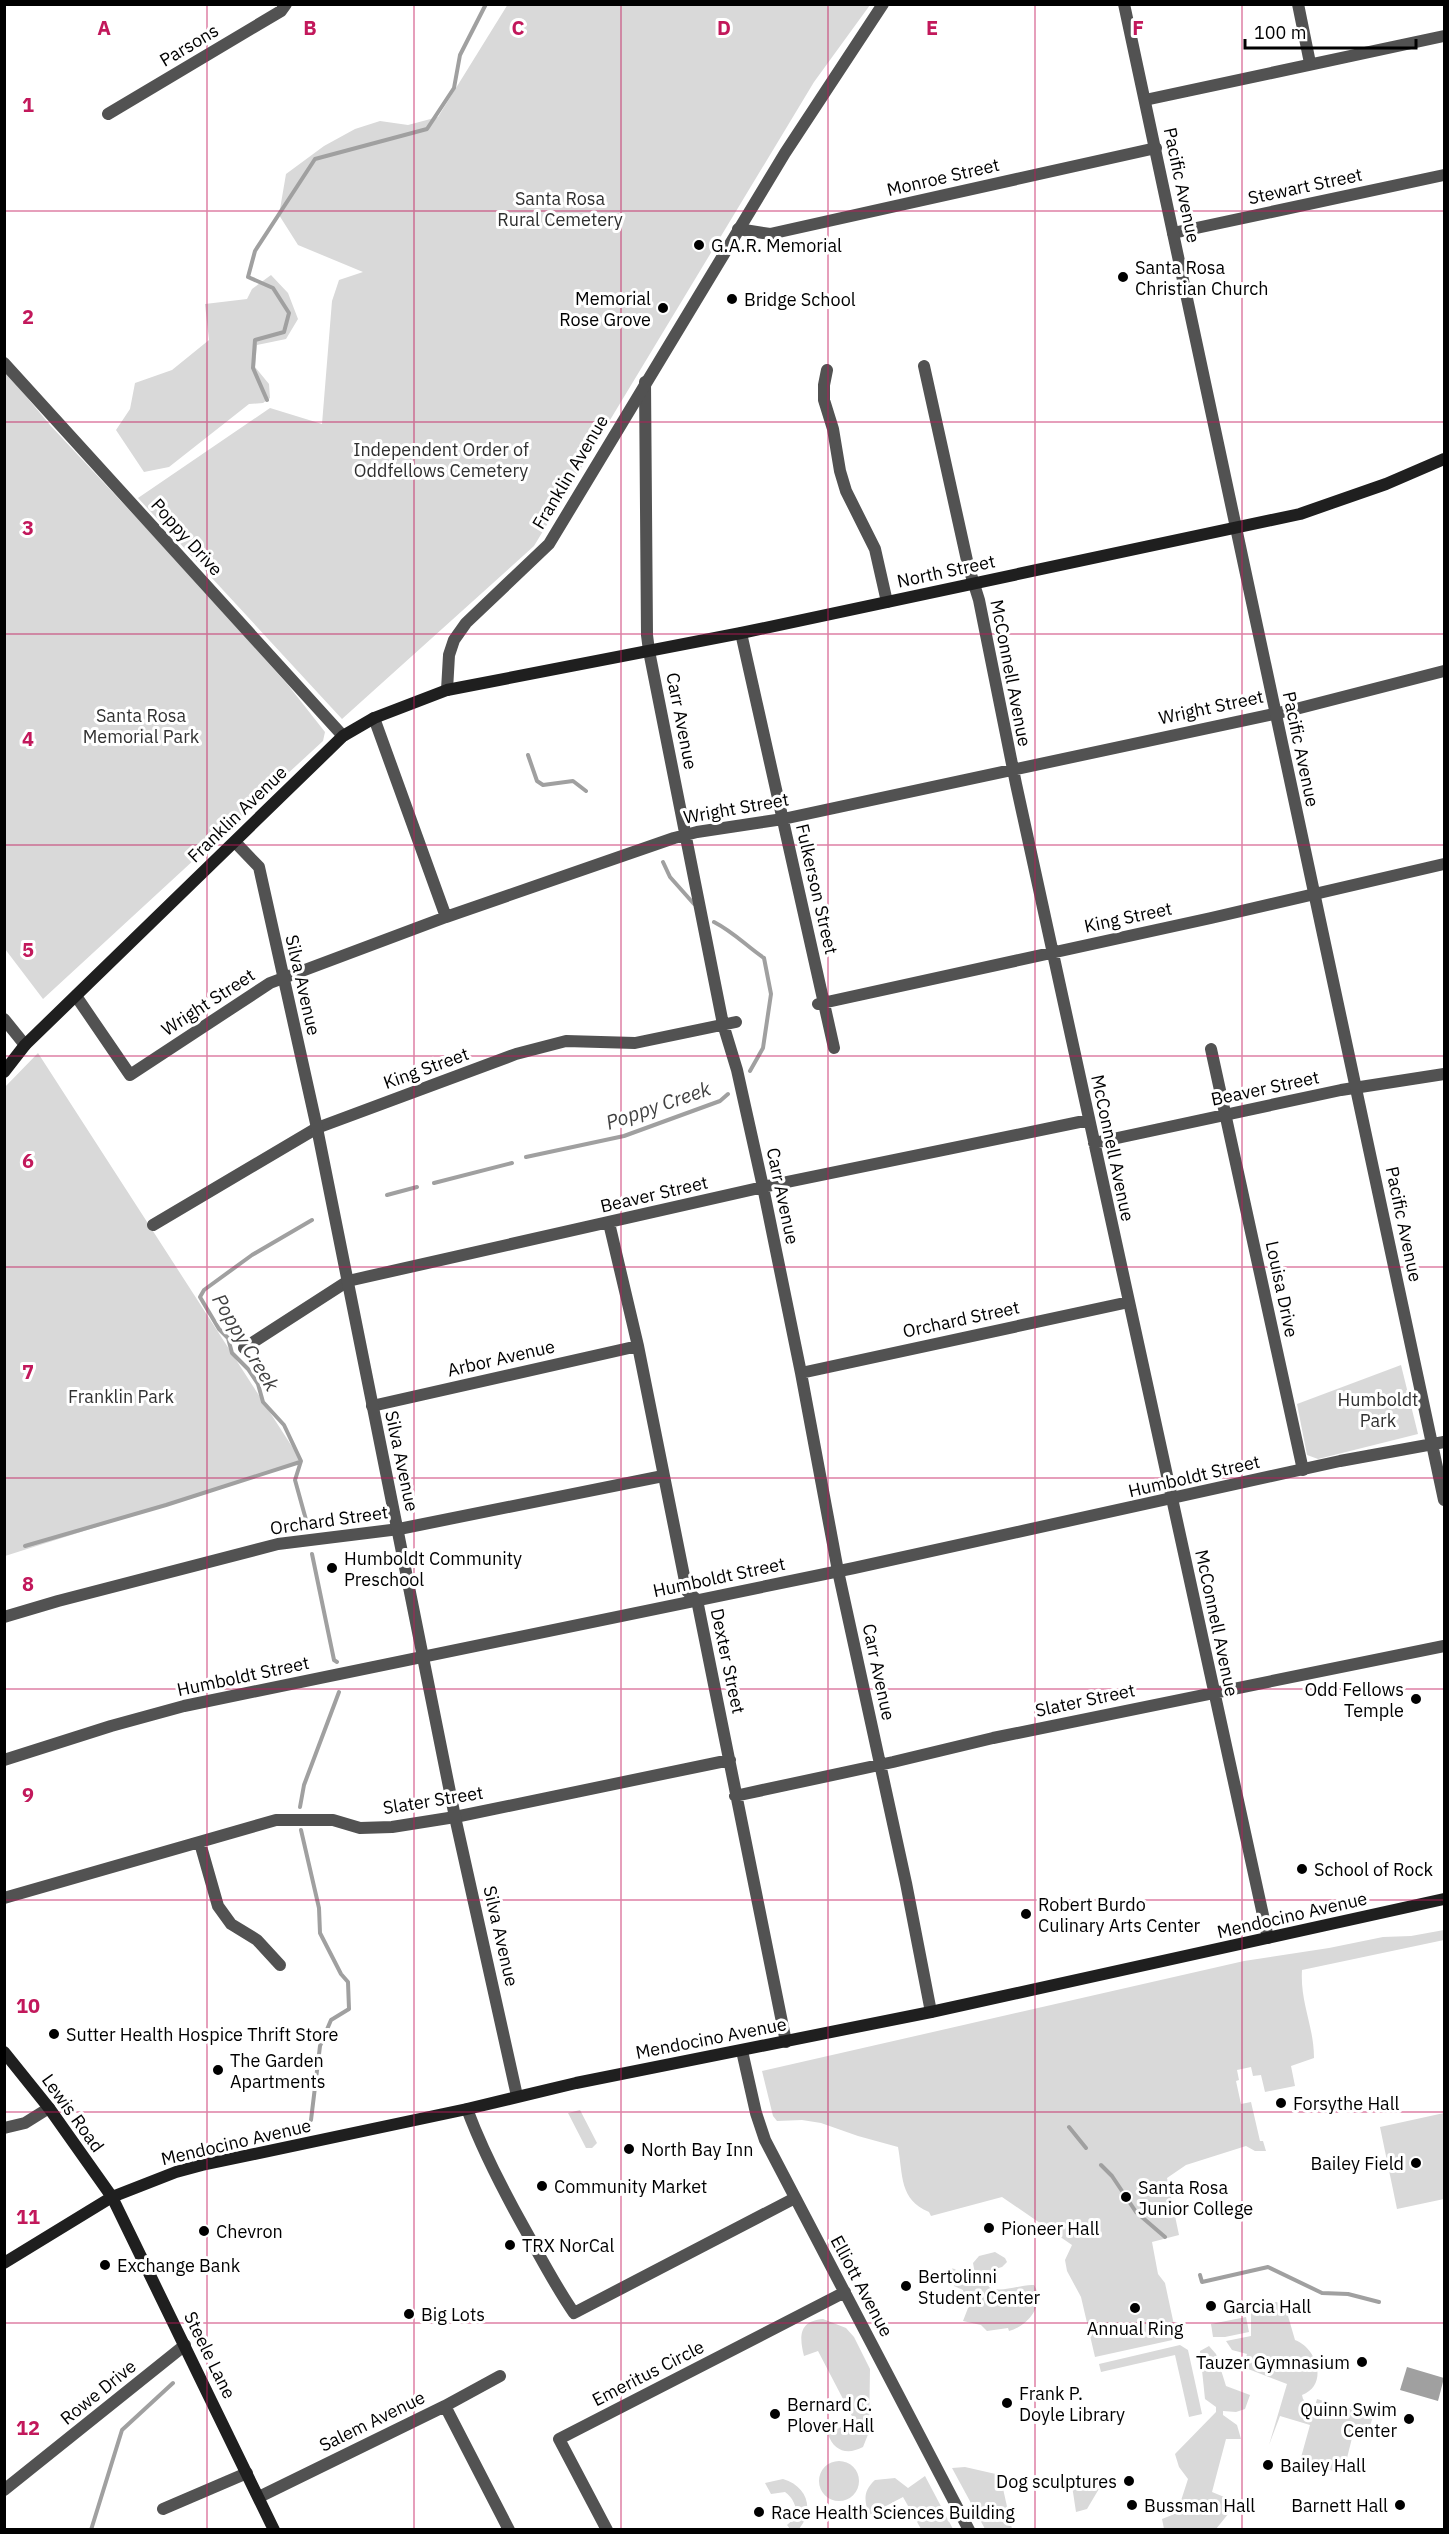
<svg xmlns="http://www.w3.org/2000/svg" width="1449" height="2534" font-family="'IBM Plex Sans',sans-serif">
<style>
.green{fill:#d9d9d9}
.water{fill:#a0a0a0}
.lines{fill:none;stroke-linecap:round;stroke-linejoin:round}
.stream{stroke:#a0a0a0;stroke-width:4}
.minor{stroke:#525252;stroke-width:12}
.tertiary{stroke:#525252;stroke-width:12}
.secondary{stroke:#1f1f1f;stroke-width:12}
.grid{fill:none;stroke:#c2185b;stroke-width:1.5;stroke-opacity:0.55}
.poi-dot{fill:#000;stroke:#fff;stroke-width:2}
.labels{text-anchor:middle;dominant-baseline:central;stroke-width:6;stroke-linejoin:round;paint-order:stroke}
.street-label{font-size:18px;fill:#000;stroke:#fff}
.park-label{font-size:18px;fill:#303030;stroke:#fff}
.poi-label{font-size:18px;fill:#000;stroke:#fff;text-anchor:start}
.water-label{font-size:20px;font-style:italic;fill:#414141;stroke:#fff}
.grid-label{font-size:20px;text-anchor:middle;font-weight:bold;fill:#c2185b;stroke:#fff;stroke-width:6;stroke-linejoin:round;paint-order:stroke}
</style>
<rect width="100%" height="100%" fill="#fff"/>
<path class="green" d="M508 4 870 5 814 82 534 546 342 719 138 498 270 408 322 424 332 301 339 280 363 272 298 245 279 215 286 174 324 146 355 129 380 121 408 125 438 117Z
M271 275 288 293 298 319 286 339 257 345 255 367 269 384 270 398 263 403 249 404 169 467 144 472 116 430 130 409 135 383 172 370 209 340 205 304 247 299 252 289Z
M5 371 50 425 202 588 288 685 325 732 323 741 43 999 5 949Z
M38 1053 302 1462 5 1556 4 1088Z
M1401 1365 1418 1434 1318 1459 1307 1455 1297 1404Z
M1444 1930V1940L1302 1970C1300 2003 1314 2026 1314 2058L1291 2066 1295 2086 1265 2092 1261 2075 1253 2076 1251 2067 1237 2070 1239 2080 1236 2081 1241 2104 1251 2102 1260 2141H1263L1266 2151H1255L1246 2146 1186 2165 1167 2178 1179 2235 1152 2242 1158 2274 1165 2283 1177 2339 1095 2357 1081 2297 1067 2271 1065 2260 1072 2245 1002 2197 931 2216 929 2212C899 2200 903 2174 898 2147L858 2136 821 2123 802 2120 777 2121 773 2116 762 2071 1244 1961 1329 1948 1383 1937 1411 1936Z
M580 2110 597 2143 592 2148H586L568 2113Z
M1444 2113V2199L1397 2209 1380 2127Z
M995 2252 1005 2258 1007 2262 1002 2267 992 2270 986 2279 989 2287C1000 2294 1020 2284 1034 2285 1046 2304 1028 2326 1009 2331L1008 2328 987 2331 981 2325 963 2321 968 2308 972 2305 964 2299 963 2290 954 2286 950 2268 955 2269 960 2276 966 2279 975 2274 973 2263 979 2256Z
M1256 2300 1258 2304 1277 2302 1286 2309 1295 2340C1317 2348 1329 2385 1302 2395L1303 2399 1312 2408 1311 2419 1317 2399 1373 2416 1367 2437 1353 2434 1343 2474 1300 2461 1310 2425 1280 2416 1269 2445 1287 2384 1243 2367 1247 2354 1232 2350 1226 2341 1251 2336V2315L1249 2302Z
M1246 2317 1249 2332 1225 2337H1213L1211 2324Z
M823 2319 846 2328 854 2337 870 2369 869 2432 863 2447C848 2455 834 2452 828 2434L854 2420 818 2351 804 2356C799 2336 799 2321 823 2319Z
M1180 2345 1188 2350 1202 2414 1189 2417 1175 2355 1101 2372 1099 2364Z
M1209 2346 1216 2354 1226 2386 1250 2395 1245 2409 1236 2412 1223 2411V2415L1237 2425 1241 2439H1226L1212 2492 1234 2501 1233 2508 1216 2529H1164L1162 2519 1177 2513 1188 2479 1179 2467 1175 2454 1216 2412V2407L1205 2399 1200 2351Z
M819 2481a20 20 0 1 1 40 0a20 20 0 1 1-40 0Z
M965 2467 1000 2475 1012 2529H985L952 2468Z
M925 2476 953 2529H921L903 2497 869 2515C864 2500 863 2491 875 2480L895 2478 908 2488Z
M1106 2477 1087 2509 1076 2512 1071 2479Z
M783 2479C807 2486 815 2509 799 2529H790L787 2525 797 2516C796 2505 793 2498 785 2492L771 2494 765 2483Z"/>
<path class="water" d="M1407 2367 1444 2378 1438 2401 1400 2390Z"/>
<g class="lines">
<path class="stream" d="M267 400 253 368 255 340 284 332 289 313 273 288 248 277 255 251 315 159 427 129 454 88 460 55 486 4
M528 755 537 781 543 785 573 781 586 791
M663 862 670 877 694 904
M714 922C735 933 745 945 764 958L771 994 763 1048 750 1071
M526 1157 624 1136 720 1101 728 1094
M434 1183 512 1163
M387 1195 417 1187
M308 1527 295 1480 301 1461 284 1425 263 1402 258 1384 248 1369 232 1353 228 1338 219 1329 200 1297 204 1290 252 1255 312 1220
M25 1546 166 1505 300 1462
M312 1554 334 1660 337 1662
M300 1807 304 1785 339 1692
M301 1830 319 1908 320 1933 341 1974 348 1982 349 2009 331 2020 320 2046 311 2120
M1069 2127 1086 2148
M1101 2165 1112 2176 1136 2212 1165 2237
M1200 2275 1202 2282 1268 2267 1322 2293 1348 2294 1379 2302
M91 2530 122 2430 173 2383"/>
<path class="minor" d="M1298 4 1310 63
M1145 100 1444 36
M108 114 281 11 286 4
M738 229 770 234 1156 148
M1173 233 1444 175
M4 363 343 736
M924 366 968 565 979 600 1016 784 1268 1938
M827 370 824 385V400L833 429 840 471 846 491 875 549 887 602
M645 382 647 635 649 651 723 1024 737 1070 763 1187 801 1373 838 1571 906 1883 931 2012
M741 633 834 1048
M374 718 446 917
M76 996 130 1075 270 983 446 917 674 838 697 832 783 819 1292 710 1444 671
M818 1004 1211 918 1444 864
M4 1019 25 1045
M1211 1049 1303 1470
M1094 1143 1341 1090 1444 1074
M609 1223 638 1346 687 1591 697 1600 786 2042
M153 1225 317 1128 516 1054 566 1041 635 1043 736 1022
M244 1348 348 1281 763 1187 1089 1120
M801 1373 1129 1302
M372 1406 638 1346
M4 1617 58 1601 278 1544 399 1529 663 1476
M735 1796 893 1762 993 1738 1444 1646
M200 1843 218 1906 231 1924 257 1940 280 1965
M4 1898 276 1820H333L360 1828 392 1827 455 1817 730 1760
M742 2051 756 2113 765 2140 969 2530
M467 2109C483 2152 505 2194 527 2233 542 2260 556 2287 574 2313L795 2198
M4 2128 25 2123 49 2108
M445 2406 509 2530
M4 2490 185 2345
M259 2497 445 2406 500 2376
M163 2509 247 2473
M607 2530 559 2439 845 2292"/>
<path class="tertiary" d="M1124 4 1444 1500
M447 690 449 655 454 640 466 623 549 544 785 153 883 4
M235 842 259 867 317 1128 455 1817 517 2096
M4 1760 111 1726 184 1706 854 1568 1340 1461 1444 1442"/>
<path class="secondary" d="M4 1072 25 1045 343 736 374 718 447 690 741 633 1300 514 1386 484 1444 459
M4 2052 49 2108 112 2197 274 2530
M4 2263 112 2197 176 2172 202 2165 467 2109 576 2083 931 2012 1444 1899"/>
</g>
<path class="grid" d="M207 4V2530M414 4V2530M621 4V2530M828 4V2530M1035 4V2530M1242 4V2530M4 211H1444M4 422H1444M4 634H1444M4 845H1444M4 1056H1444M4 1267H1444M4 1478H1444M4 1689H1444M4 1900H1444M4 2112H1444M4 2323H1444"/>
<g class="poi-dot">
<circle cx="699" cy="245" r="6"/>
<circle cx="1123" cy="277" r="6"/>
<circle cx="732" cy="299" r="6"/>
<circle cx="663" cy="308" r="6"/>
<circle cx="332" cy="1568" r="6"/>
<circle cx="1416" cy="1699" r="6"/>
<circle cx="1302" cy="1869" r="6"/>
<circle cx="1026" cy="1914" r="6"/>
<circle cx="54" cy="2034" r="6"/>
<circle cx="218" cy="2070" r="6"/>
<circle cx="1281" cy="2103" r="6"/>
<circle cx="629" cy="2149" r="6"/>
<circle cx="1416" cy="2163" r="6"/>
<circle cx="542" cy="2186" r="6"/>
<circle cx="1126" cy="2197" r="6"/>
<circle cx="989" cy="2228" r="6"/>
<circle cx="204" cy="2231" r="6"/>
<circle cx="510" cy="2245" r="6"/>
<circle cx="105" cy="2265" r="6"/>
<circle cx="906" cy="2286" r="6"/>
<circle cx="1211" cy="2306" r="6"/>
<circle cx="1135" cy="2308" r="6"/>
<circle cx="409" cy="2314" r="6"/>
<circle cx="1362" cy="2362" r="6"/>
<circle cx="1007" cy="2403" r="6"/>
<circle cx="775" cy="2414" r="6"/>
<circle cx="1409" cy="2419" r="6"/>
<circle cx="1268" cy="2465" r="6"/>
<circle cx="1129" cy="2481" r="6"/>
<circle cx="1132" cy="2505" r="6"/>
<circle cx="1400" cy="2505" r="6"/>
<circle cx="759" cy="2512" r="6"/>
</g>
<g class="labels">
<g class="street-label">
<text transform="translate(189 45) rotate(-31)">Parsons</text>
<text transform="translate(943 177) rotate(-13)">Monroe Street</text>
<text transform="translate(1182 185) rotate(78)">Pacific Avenue</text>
<text transform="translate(1305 186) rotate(-12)">Stewart Street</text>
<text transform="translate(570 472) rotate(-59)">Franklin Avenue</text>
<text transform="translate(187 537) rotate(48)">Poppy Drive</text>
<text transform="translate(946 571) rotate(-12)">North Street</text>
<text transform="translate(1011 673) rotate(79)">McConnell Avenue</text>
<text transform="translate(1211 707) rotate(-12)">Wright Street</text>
<text transform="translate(682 721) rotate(79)">Carr Avenue</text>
<text transform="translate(1301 749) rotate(78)">Pacific Avenue</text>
<text transform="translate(736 808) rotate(-10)">Wright Street</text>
<text transform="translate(237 814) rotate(-44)">Franklin Avenue</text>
<text transform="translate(817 889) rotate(77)">Fulkerson Street</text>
<text transform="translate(1128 917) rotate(-12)">King Street</text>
<text transform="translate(303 985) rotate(77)">Silva Avenue</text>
<text transform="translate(208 1002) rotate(-33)">Wright Street</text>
<text transform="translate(426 1068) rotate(-20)">King Street</text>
<text transform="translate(1265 1088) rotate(-12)">Beaver Street</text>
<text transform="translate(1113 1148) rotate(78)">McConnell Avenue</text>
<text transform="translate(654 1194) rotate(-13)">Beaver Street</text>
<text transform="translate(783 1196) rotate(78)">Carr Avenue</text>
<text transform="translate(1404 1224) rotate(78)">Pacific Avenue</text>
<text transform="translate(1282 1289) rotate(78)">Louisa Drive</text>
<text transform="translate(961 1319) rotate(-12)">Orchard Street</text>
<text transform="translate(501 1358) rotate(-13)">Arbor Avenue</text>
<text transform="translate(402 1461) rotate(78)">Silva Avenue</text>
<text transform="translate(1194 1476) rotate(-13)">Humboldt Street</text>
<text transform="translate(329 1520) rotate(-8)">Orchard Street</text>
<text transform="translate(719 1577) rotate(-12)">Humboldt Street</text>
<text transform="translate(1217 1623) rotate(78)">McConnell Avenue</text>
<text transform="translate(728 1661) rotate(78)">Dexter Street</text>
<text transform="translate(879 1672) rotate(78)">Carr Avenue</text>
<text transform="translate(243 1676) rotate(-12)">Humboldt Street</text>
<text transform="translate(1085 1700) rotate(-12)">Slater Street</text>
<text transform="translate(433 1800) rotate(-9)">Slater Street</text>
<text transform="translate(1292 1915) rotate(-13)">Mendocino Avenue</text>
<text transform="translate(501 1936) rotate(77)">Silva Avenue</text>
<text transform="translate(711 2038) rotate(-11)">Mendocino Avenue</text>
<text transform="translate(73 2113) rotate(54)">Lewis Road</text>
<text transform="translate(236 2142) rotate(-13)">Mendocino Avenue</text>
<text transform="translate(862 2286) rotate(62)">Elliott Avenue</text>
<text transform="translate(210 2355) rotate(64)">Steele Lane</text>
<text transform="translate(648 2373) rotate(-27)">Emeritus Circle</text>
<text transform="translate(98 2392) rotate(-39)">Rowe Drive</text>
<text transform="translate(372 2421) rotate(-26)">Salem Avenue</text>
</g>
<g class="park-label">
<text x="560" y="198">Santa Rosa<tspan x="560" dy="21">Rural Cemetery</tspan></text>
<text x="441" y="449">Independent Order of<tspan x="441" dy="21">Oddfellows Cemetery</tspan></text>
<text x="141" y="715">Santa Rosa<tspan x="141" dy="21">Memorial Park</tspan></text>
<text x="121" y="1396">Franklin Park</text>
<text x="1378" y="1399">Humboldt<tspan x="1378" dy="21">Park</tspan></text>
</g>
<g class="poi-label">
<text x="711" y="245">G.A.R. Memorial</text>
<text x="1135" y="267">Santa Rosa<tspan x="1135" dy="21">Christian Church</tspan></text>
<text x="651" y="298" text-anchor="end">Memorial<tspan x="651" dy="21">Rose Grove</tspan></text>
<text x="744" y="299">Bridge School</text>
<text x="344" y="1558">Humboldt Community<tspan x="344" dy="21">Preschool</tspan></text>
<text x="1404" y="1689" text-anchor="end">Odd Fellows<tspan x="1404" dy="21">Temple</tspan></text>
<text x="1314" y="1869">School of Rock</text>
<text x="1038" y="1904">Robert Burdo<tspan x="1038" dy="21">Culinary Arts Center</tspan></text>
<text x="66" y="2034">Sutter Health Hospice Thrift Store</text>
<text x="230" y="2060">The Garden<tspan x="230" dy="21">Apartments</tspan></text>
<text x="1293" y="2103">Forsythe Hall</text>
<text x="641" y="2149">North Bay Inn</text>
<text x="1404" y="2163" text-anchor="end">Bailey Field</text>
<text x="554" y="2186">Community Market</text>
<text x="1138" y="2187">Santa Rosa<tspan x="1138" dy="21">Junior College</tspan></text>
<text x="1001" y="2228">Pioneer Hall</text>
<text x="216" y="2231">Chevron</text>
<text x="522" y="2245">TRX NorCal</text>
<text x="117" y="2265">Exchange Bank</text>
<text x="918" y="2276">Bertolinni<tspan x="918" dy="21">Student Center</tspan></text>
<text x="1223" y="2306">Garcia Hall</text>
<text x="421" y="2314">Big Lots</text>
<text x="1135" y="2328" text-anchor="middle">Annual Ring</text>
<text x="1350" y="2362" text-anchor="end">Tauzer Gymnasium</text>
<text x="1019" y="2393">Frank P.<tspan x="1019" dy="21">Doyle Library</tspan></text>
<text x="787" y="2404">Bernard C.<tspan x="787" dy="21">Plover Hall</tspan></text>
<text x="1397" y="2409" text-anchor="end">Quinn Swim<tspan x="1397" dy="21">Center</tspan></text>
<text x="1280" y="2465">Bailey Hall</text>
<text x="1117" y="2481" text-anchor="end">Dog sculptures</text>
<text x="1144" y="2505">Bussman Hall</text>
<text x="1388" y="2505" text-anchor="end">Barnett Hall</text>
<text x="771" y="2512">Race Health Sciences Building</text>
</g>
<g class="water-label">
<text transform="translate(658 1105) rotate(-19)">Poppy Creek</text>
<text transform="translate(246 1342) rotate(59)">Poppy Creek</text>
</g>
</g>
<g class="grid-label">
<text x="104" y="35">A</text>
<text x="310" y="35">B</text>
<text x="518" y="35">C</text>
<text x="724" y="35">D</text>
<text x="932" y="35">E</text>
<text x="1138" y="35">F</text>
<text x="28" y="112">1</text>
<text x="28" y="324">2</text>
<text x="28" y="535">3</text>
<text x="28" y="746">4</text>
<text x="28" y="957">5</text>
<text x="28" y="1168">6</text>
<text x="28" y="1379">7</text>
<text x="28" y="1591">8</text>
<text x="28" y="1802">9</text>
<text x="28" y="2013">10</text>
<text x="28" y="2224">11</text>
<text x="28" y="2435">12</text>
</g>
<rect width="1449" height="2534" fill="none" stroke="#000000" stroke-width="12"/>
<path d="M1245 39v9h171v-9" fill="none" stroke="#000000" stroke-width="3"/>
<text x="1254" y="39" font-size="18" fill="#000000" stroke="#ffffff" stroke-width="4.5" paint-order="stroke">100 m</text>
</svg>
